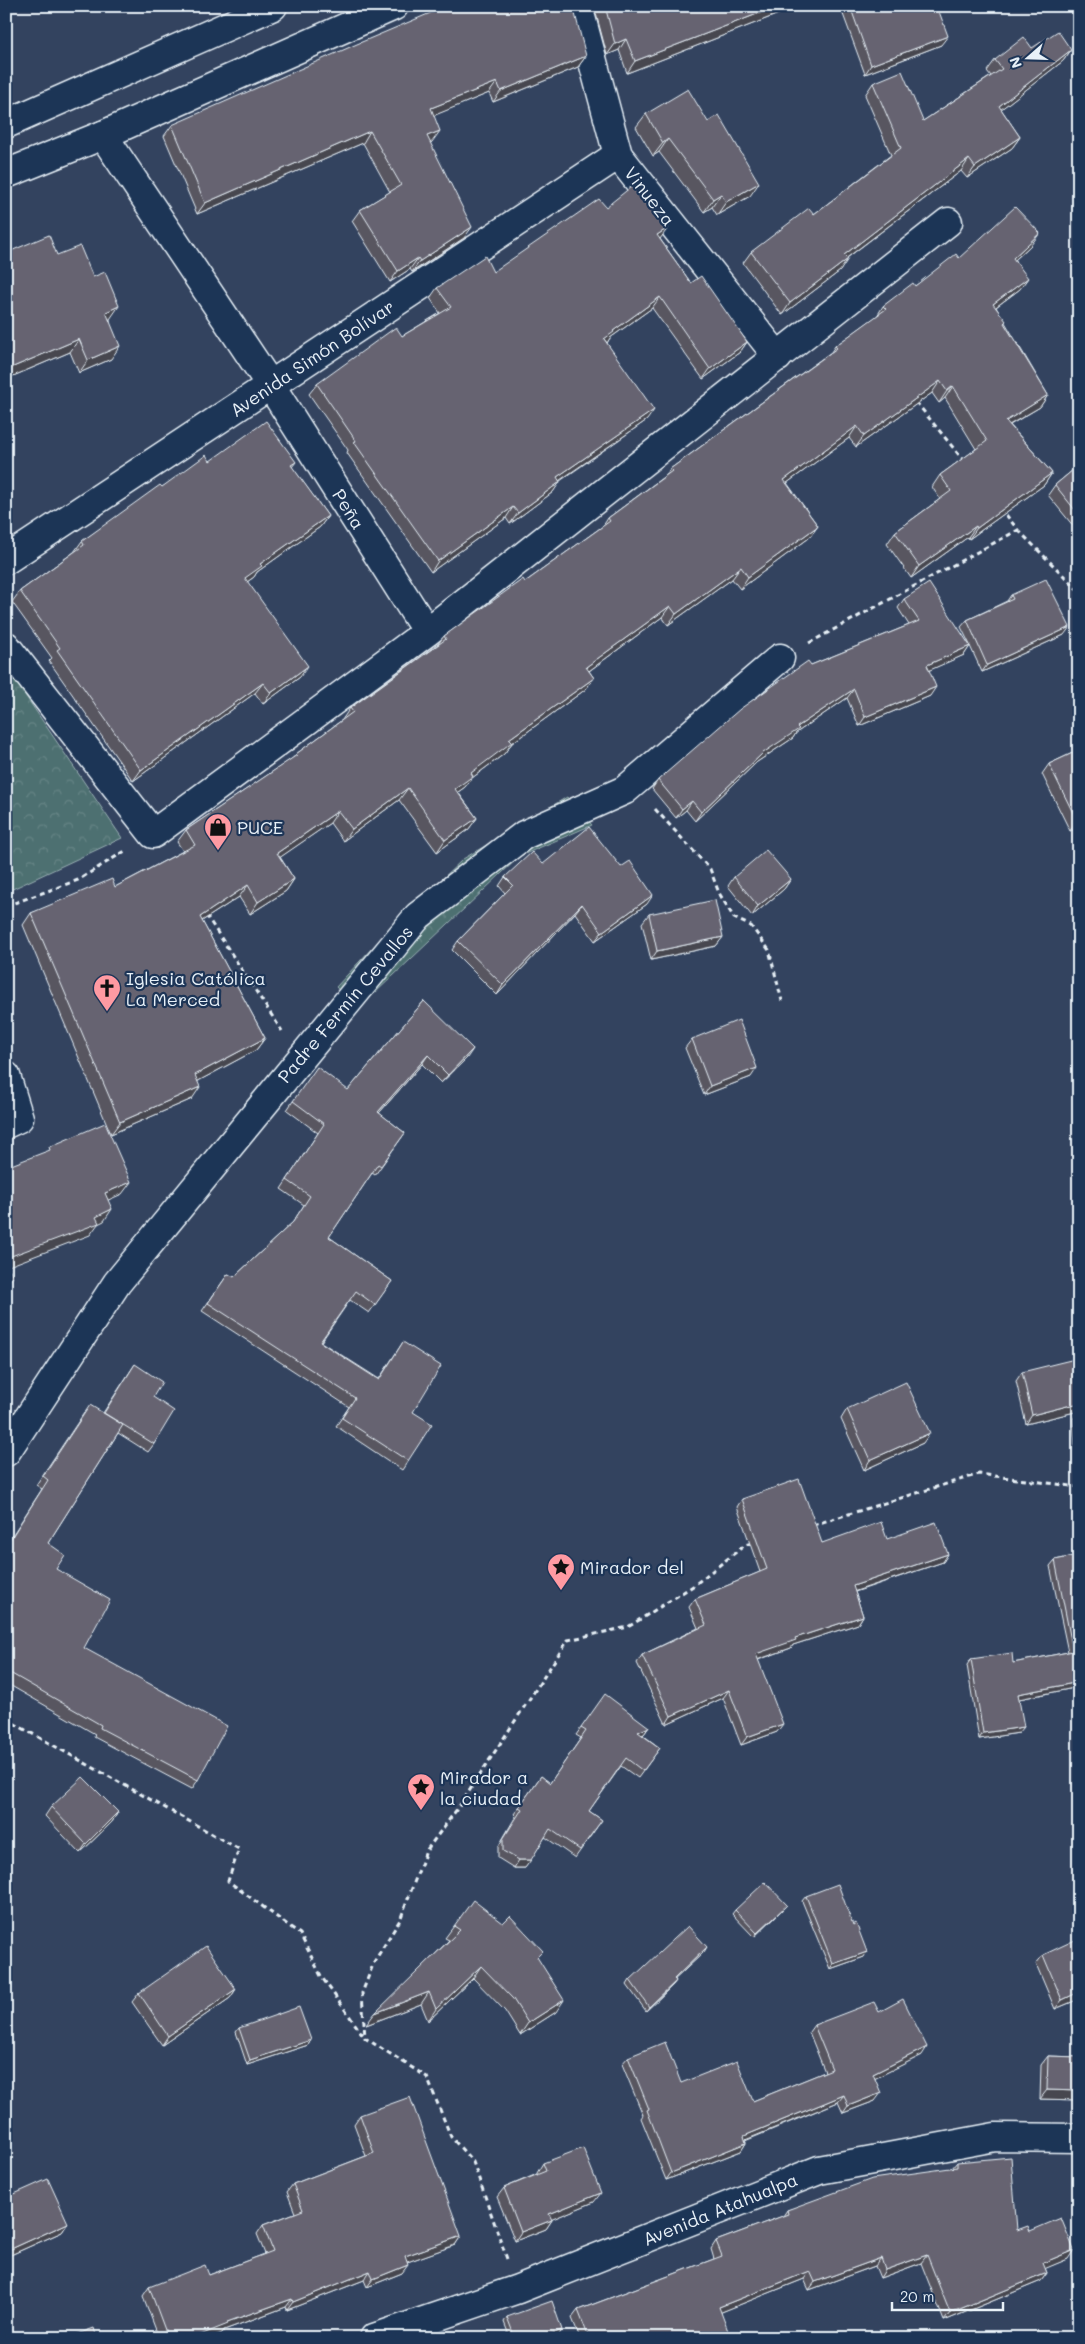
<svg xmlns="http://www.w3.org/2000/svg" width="1085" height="2344" font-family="Mali,sans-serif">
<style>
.park{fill:url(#park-crowns);stroke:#9ab0b4}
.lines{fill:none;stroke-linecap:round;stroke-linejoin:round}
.street-casing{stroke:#e8f1f8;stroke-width:31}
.secondary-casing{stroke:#e8f1f8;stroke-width:31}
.path{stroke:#e8f1f8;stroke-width:3;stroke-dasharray:5 4;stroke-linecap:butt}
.street{stroke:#1d3557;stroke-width:28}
.secondary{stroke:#1d3557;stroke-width:28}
.wall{fill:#585661;stroke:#e8f1f8}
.shaded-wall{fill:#47464f;stroke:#e8f1f8}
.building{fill:#666471;stroke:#e8f1f8}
.labels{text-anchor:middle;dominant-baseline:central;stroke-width:4.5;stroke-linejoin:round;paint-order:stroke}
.street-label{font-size:18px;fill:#e8f1f8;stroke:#1d3557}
.poi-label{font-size:18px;fill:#e8f1f8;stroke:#1d3557;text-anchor:start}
</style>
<defs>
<pattern id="park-crowns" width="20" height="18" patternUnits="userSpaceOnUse" patternTransform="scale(1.25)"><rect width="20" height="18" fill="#4d7071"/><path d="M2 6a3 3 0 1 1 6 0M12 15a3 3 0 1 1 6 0" fill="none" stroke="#678586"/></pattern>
</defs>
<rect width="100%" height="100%" fill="#33435f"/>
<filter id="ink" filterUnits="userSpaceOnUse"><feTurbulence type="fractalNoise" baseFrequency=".02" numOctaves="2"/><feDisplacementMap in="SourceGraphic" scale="10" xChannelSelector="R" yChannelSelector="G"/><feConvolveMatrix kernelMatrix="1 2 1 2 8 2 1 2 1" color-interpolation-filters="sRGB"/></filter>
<g filter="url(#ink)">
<path class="park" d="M6 667 122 838 6 892Z
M567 797 592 825 520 856 357 1010 336 987 384 935 463 859Z"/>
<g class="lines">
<g class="street-casing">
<path id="street" d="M578 6 618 155 778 357
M103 135 271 386 427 632
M6 560 618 155
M6 646 153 834 427 632 948 222
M6 1076 19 1118 6 1124
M6 1452 117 1283 418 916 524 835 625 790 780 658
M374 2338 518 2289 819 2170 995 2137 1079 2138"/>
</g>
<g class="secondary-casing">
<path id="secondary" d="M6 124 273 6
M6 174 103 135 394 6"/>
</g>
<path class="path" d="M916 402 964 461
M1018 530 1079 591
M809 643 1018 530 1003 511
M655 809 710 869 719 893 734 918 751 926 769 950 782 1001
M6 906 78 880 125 851
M206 915 282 1031
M813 1525 979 1474 1079 1487
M6 1719 239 1849 228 1881 300 1934 321 1976 365 2038
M507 2259 473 2162 451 2137 427 2077 365 2038 362 1993 374 1962 400 1920 426 1851 460 1805 568 1640 628 1627 693 1586 745 1545 752 1543"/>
<use href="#street" class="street"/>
<use href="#secondary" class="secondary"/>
</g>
<path class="wall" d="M594 6H799L627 73 619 50 607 55Z
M840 6H937L941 45 865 74Z
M1032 48 1071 50 1063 61 1001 109 1020 137 1012 148 967 178 961 171 847 258 840 271 782 315 743 263 751 252 814 214 891 155 865 95 873 83 923 121 991 76 987 71 995 60Z
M586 56 578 67 493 102 489 93 434 115 432 142 430 143 464 238 412 272 410 269 390 282 352 221 360 210 390 192 363 143 197 214 164 136 172 125Z
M646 114 750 196 717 215 712 207 704 212 659 152 653 156 636 127Z
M606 207 660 239 691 283 747 342 740 352 703 379 652 308 610 338 607 343 647 420 560 481 553 492 510 524 506 518 431 572 347 453 348 450 309 394 317 384 402 336 440 313 430 298 437 288 493 272Z
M1031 245 1015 260 1020 289 996 307 1048 395 1040 407 1010 425 1052 473 1044 485 969 539 968 537 911 578 887 544 895 532 940 499 932 487 940 475 976 449 945 398 939 403 932 393 856 447 849 438 787 483 818 526 809 538 740 589 732 579 668 625 662 617 589 671 594 678 586 689 512 743 504 754 472 778 465 787 458 792 477 818 468 830 437 852 399 800 343 841 330 823 280 857 294 879 286 891 250 914 239 897 202 921 265 1038 256 1050 198 1081 192 1099 111 1134 23 925 31 913 115 887 183 851 177 842 186 830 293 758 296 754 342 720 350 708 438 644 444 636 525 582 603 526 608 518 666 475 670 469 831 352 835 346 877 316 883 306 959 258Z
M6 253 57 255 110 319 111 359 79 373 70 352 6 379Z
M1079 385V400L1073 394Z
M210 461 296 462 292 467 328 516 320 527 257 572 254 577 247 582 300 677 263 704 255 693 133 781 49 661 52 658 12 602 20 591 74 552 82 541 162 487Z
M1079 465V533L1048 495 1055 485Z
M1011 595 1064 635 982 672 970 646 964 655 929 670 930 696 859 726 847 698 796 733 793 738 757 762 695 821 686 810 676 818 652 789 658 780 811 665 909 625 898 608 904 599 970 645 961 627 967 620 1007 601Z
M1079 750V827L1070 831 1042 774 1049 764Z
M543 864 647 904 595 941 575 913 497 995 452 950 458 941 505 893 499 886 505 877Z
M734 877 791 879 784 889 752 916 728 886Z
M649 914 723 937 716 946 651 960 642 923Z
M424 1001 467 1058 441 1083 422 1064 379 1113 405 1133 375 1175 372 1173 329 1237 392 1281 369 1313 350 1300 321 1342 379 1379 403 1342 413 1412 408 1461 402 1470 336 1426 349 1407 202 1311 228 1274 234 1277 293 1222 304 1205 281 1189 318 1133 287 1110 293 1101 348 1090Z
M692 1039 751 1077 704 1095 685 1048Z
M135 1364 153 1397 154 1444 148 1452 118 1433 48 1543 56 1569 84 1648 198 1780 192 1789 94 1737 95 1734 6 1683V1545L42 1489 36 1485 84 1413H103Z
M1022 1372 1079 1411 1026 1424 1016 1381Z
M847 1409 923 1443 864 1470 841 1419Z
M1078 1411 1079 1473H1077L1073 1419Z
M742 1499 822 1543 887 1539 948 1554 943 1562 855 1592 863 1616 858 1624 793 1645 791 1648 758 1660 777 1732 741 1745 723 1698 666 1724 637 1663 642 1655 698 1628 689 1607 695 1599 760 1572 737 1507Z
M1079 1555V1687L1019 1699V1733L979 1739 967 1665 971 1659 1013 1663 1068 1652 1050 1566 1055 1560Z
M649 1727 644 1734 643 1735 660 1748 638 1778 621 1766 589 1811 602 1820 575 1858 545 1837 525 1868H514L498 1858V1847L516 1816 514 1814 541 1776 550 1783 581 1738 576 1735 581 1728Z
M51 1807 118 1812 112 1822 80 1853 45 1816Z
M806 1896 853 1925 864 1957 830 1969 802 1901Z
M787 1905 783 1909 754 1937 732 1914 735 1910Z
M454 1926 537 1959 556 2012 520 2035 505 2011 473 1978 428 2021 421 2004 366 2025 449 1940 445 1938Z
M1079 1948V1999L1055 2009 1036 1964 1043 1955Z
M704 1952 675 1979 676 1981 673 1985 646 2011 627 1985 630 1980Z
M236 1989 230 1998 162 2045 132 2002 139 1993Z
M879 2012 922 2055 875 2078V2101L843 2113 838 2102 745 2141 746 2143 741 2151 666 2180 641 2118 643 2115 622 2064 628 2057 681 2083 753 2101 825 2072 809 2032 814 2025Z
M239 2028 311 2040 308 2045 247 2065 236 2032Z
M1048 2056 1079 2057V2100L1040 2099 1041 2065Z
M360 2115 461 2236 455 2245 407 2262 402 2273 367 2287 364 2280 287 2310 286 2307 224 2330 222 2333 209 2338H159L143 2296 149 2287 209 2275 265 2254 257 2234 263 2225 295 2213 287 2192 293 2184 366 2156 354 2124Z
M957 2162 1017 2230 1030 2231 1068 2259 1045 2268 1047 2273 1041 2281 944 2321 921 2263 880 2278 875 2266 809 2290 804 2279 721 2312 723 2338H580L572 2318 578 2310 714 2259 711 2249 716 2241 783 2216 787 2210 952 2168Z
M543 2163 594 2202 552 2219V2220L546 2229 515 2241 497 2197 504 2188 537 2174V2173Z
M6 2183 12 2195 68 2223 62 2232 6 2257Z
M507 2317 559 2335 550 2338H510L504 2322Z"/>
<path class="shaded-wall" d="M778 6H799L627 73 635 61Z
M948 36 941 45 865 74 871 65Z
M626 39 619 50 607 55 615 44Z
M1071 50 1063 61 991 117 999 106Z
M586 56 578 67 493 102 501 91Z
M497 82 489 93 423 120 431 108Z
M370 131 363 143 197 214 205 203Z
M440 131 432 142 419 148 427 136Z
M1020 137 1012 148 967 178 975 167Z
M668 139 659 152 653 156 663 143Z
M969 159 961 171 836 266 844 255Z
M759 183 750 196 717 215 726 202Z
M721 194 712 207 704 212 713 199Z
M472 227 464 238 412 272 420 261Z
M668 228 660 239 650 245 657 235Z
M1040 233 1031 245 1005 269 1013 258Z
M418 258 410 269 390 282 398 271Z
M848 259 840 271 782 315 790 303Z
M1028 278 1020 289 985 315 993 304Z
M660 297 652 308 610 338 607 343 604 339 613 331Z
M119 306 110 319 97 325 106 312Z
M79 339 70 352 6 379V370Z
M747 342 740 352 703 379 710 369Z
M120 346 111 359 79 373 88 360Z
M940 381 932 393 856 447 864 436Z
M953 386 945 398 939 403 947 391Z
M1048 395 1040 407 997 432 1006 421Z
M654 410 647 420 550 487 557 477Z
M857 426 849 438 776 491 784 480Z
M1052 473 1044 485 969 539 977 528Z
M560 482 553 492 510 524 518 513Z
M513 507 506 518 431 572 438 561Z
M328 516 320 527 257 572 254 577 237 589 245 578 260 564Z
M818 526 809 538 740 589 748 577Z
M976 526 968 537 911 578 919 566Z
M741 567 732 579 668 625 676 614Z
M670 606 662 617 578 679 586 667Z
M1070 627 1064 635 982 672 987 665Z
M970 646 964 655 921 674 927 665Z
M308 666 300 677 263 704 271 693Z
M594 678 586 689 512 743 504 754 472 778 465 787 447 800 455 789 471 773 509 739Z
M263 683 255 693 133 781 141 770Z
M936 687 930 696 859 726 865 717Z
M854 689 847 698 796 733 793 738 757 762 695 821 701 812 763 753 797 727Z
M408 788 399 800 343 841 352 829Z
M692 801 686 810 676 818 682 809Z
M338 811 330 823 269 865 277 853Z
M477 818 468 830 437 852 445 840Z
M1077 821H1079V827L1070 831Z
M294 879 286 891 250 914 258 902Z
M791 879 784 889 752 916 758 906Z
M248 885 239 897 191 928 200 917Z
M653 895 647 904 595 941 602 932Z
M582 904 575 913 497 995 503 985Z
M723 937 716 946 651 960 657 951Z
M265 1038 256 1050 187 1087 195 1075Z
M473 1049 467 1058 441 1083 448 1075Z
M428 1055 422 1064 372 1121 378 1112Z
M757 1068 751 1077 704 1095 710 1086Z
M200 1087 192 1099 111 1134 120 1122Z
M131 1182 122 1194 97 1205 105 1193Z
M112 1209 104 1221 98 1224 90 1235 6 1267V1258Z
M13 1277 6 1286V1279Z
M1079 1403V1411L1026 1424 1032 1415Z
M930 1433 923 1443 864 1470 870 1460Z
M948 1554 943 1562 847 1594 853 1586Z
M863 1616 858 1624 793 1645 791 1648 751 1662 756 1654 795 1638Z
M1079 1682V1687L1014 1700 1018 1694Z
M729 1690 723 1698 666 1724 671 1716Z
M783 1724 777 1732 741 1745 747 1737Z
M649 1727 644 1734 633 1739 638 1732Z
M1024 1727 1019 1733 979 1739 983 1733Z
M118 1812 112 1822 80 1853 86 1844Z
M519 1860H531L525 1868H514Z
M787 1905 783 1909 754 1937 757 1933Z
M707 1947 704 1952 671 1983 674 1979Z
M867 1952 864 1957 830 1969 833 1964Z
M481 1966 473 1978 428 2021 436 2009Z
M676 1981 673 1985 646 2011 649 2007Z
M236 1989 230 1998 162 2045 168 2036Z
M429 1992 421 2004 366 2025 375 2013Z
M1079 1992V1999L1055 2009 1062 2000Z
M564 2000 556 2012 520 2035 528 2023Z
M311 2040 308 2045 247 2065 250 2060Z
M927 2047 922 2055 868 2082 873 2074Z
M1047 2090 1079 2091V2100L1040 2099Z
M881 2093 875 2101 843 2113 848 2106Z
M844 2095 838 2102 738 2143 744 2136Z
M746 2143 741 2151 666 2180 671 2173Z
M601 2193 594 2202 543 2223 549 2214Z
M552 2220 546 2229 515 2241 521 2232Z
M68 2223 62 2232 6 2257V2256L11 2249Z
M461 2236 455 2245 399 2265 405 2256Z
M1074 2250 1068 2259 1037 2272 1043 2263Z
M927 2255 921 2263 880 2278 885 2270Z
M881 2258 875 2266 809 2290 815 2282Z
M408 2265 402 2273 367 2287 373 2279Z
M370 2271 364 2280 287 2310 293 2302Z
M810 2271 804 2279 714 2315 719 2307Z
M1047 2273 1041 2281 944 2321 950 2313Z
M292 2299 286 2307 224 2330 222 2333 209 2338H193L227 2322Z
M562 2330 559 2335 550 2338H541Z
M728 2331 723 2338H709Z"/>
<path class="building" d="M447 6H573L586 56 501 91 497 82 431 108 440 131 427 136 472 227 420 261 418 258 398 271 360 210 401 185 370 131 205 203 172 125 357 44Z
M605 6H778L635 61 626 39 615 44Z
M850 6H937L948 36 871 65Z
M1058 31 1071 50 999 106 1020 137 975 167 969 159 844 255 848 259 790 303 751 252 809 208 814 214 901 148 873 83 902 71 923 121 1002 69 995 60 1024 37 1032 48Z
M688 89 708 122 719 115 759 183 726 202 721 194 713 199 668 139 663 143 646 114Z
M636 183 668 228 657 235 691 283 701 276 747 342 710 369 660 297 613 331 614 332 604 339 654 410 557 477 560 482 518 513 513 507 438 561 354 442 356 441 317 384 396 327 402 336 451 307 437 288 485 256 493 272 599 199 606 207Z
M1015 207 1040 233 1013 258 1028 278 993 304 1006 321 1004 323 1048 395 1006 421 1052 473 977 528 976 526 919 566 895 532 951 491 940 475 987 441 953 386 947 391 940 381 864 436 857 426 784 480 818 526 748 577 741 567 676 614 670 606 586 667 594 678 509 739 512 742 471 773 473 776 455 789 477 818 445 840 408 788 352 829 338 811 277 853 294 879 258 902 248 885 200 917 265 1038 195 1075 200 1087 120 1122 31 913 112 879 115 887 195 845 186 830 297 755 296 754 353 712 350 708 446 639 444 636 523 579 525 582 610 521 608 518 672 471 670 469 837 348 835 346 886 309 883 306 913 283 915 286 956 254 959 258Z
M49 235 57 255 80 246 93 277 105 272 119 306 106 312 120 346 88 360 79 339 6 370V253Z
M266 421 296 462 291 465 328 516 260 564 262 566 245 578 308 666 271 693 263 683 141 770 57 650 60 648 20 591 84 545 82 541 160 485 162 487 206 455 210 461Z
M1079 465V515L1055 485Z
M1046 579 1070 627 987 665 967 620 1013 599 1011 595Z
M929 583 970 646 927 665 936 687 865 717 854 689 797 727 799 729 763 753 701 812 692 801 682 809 658 780 740 709 808 661 811 665 919 621 904 599Z
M1079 750V821H1077L1049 764Z
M589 827 621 867 630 861 653 895 602 932 582 904 503 985 458 941 513 885 505 877 532 852 543 864Z
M766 850 791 879 758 906 734 877Z
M715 900 723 937 657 951 649 914Z
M424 1001 473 1049 448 1075 428 1055 378 1112 405 1133 381 1166 378 1164 329 1237 392 1281 375 1305 356 1291 320 1342 379 1380 403 1342 441 1366 413 1412 432 1424 408 1461 342 1418 355 1398 208 1303 228 1274 234 1277 293 1222 310 1196 287 1180 324 1124 293 1101 317 1067 348 1090Z
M739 1020 757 1068 710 1086 692 1039Z
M105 1123 131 1182 105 1193 112 1209 96 1217 99 1223 6 1258V1167L50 1150 49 1147Z
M6 1260 13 1277 6 1279Z
M1079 1358V1403L1032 1415 1022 1372Z
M135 1364 162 1382 153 1397 174 1411 154 1444 104 1413Z
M906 1382 930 1433 870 1460 847 1409Z
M90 1405 123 1425 48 1543 65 1555 56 1569 110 1600 84 1648 227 1726 198 1780 100 1728 101 1725 10 1673 7 1678H6V1546L48 1480 43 1476Z
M799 1479 822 1543 881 1522 887 1539 936 1522 948 1554 853 1586 863 1616 795 1638 796 1640 756 1654 783 1724 747 1737 729 1690 671 1716 642 1655 706 1625 695 1599 767 1569 742 1499Z
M1079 1555V1682L1018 1694 1024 1727 983 1733 971 1659 1012 1653 1013 1663 1073 1651 1055 1560Z
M605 1694 649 1727 638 1732 660 1748 643 1771 626 1758 589 1811 602 1820 580 1850 550 1829 531 1860H519L503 1851V1839L522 1809 519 1807 541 1776 550 1783 586 1731 581 1728Z
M83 1777 118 1812 86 1844 51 1807Z
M765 1882 787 1905 757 1933 735 1910Z
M838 1884 853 1925 856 1923 867 1952 833 1964 806 1896Z
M473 1900 503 1923 510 1916 543 1951 537 1957 564 2000 528 2023 513 1999 481 1966 436 2009 429 1992 375 2013 460 1930 454 1926Z
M688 1926 707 1947 674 1979 676 1981 649 2007 630 1980Z
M1075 1940 1079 1948V1992L1062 2000 1043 1955Z
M206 1946 236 1989 168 2036 139 1993Z
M903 1999 927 2047 873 2074 881 2093 848 2106 844 2095 744 2136 746 2143 671 2173 647 2110 649 2109 628 2057 665 2042 681 2083 737 2061 753 2101 832 2069 814 2025 874 2002 879 2012Z
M299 2007 311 2040 250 2060 239 2028Z
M1048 2056 1079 2057V2091L1047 2090Z
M410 2097 461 2236 405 2256 408 2265 373 2279 370 2271 293 2302 292 2299 227 2322 228 2324 193 2338H168L149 2287 205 2265 209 2275 273 2251 263 2225 303 2210 293 2184 374 2153 360 2115Z
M583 2148 601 2193 549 2214 552 2220 521 2232 504 2188 546 2171 543 2163Z
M1011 2157 1017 2230 1028 2226 1030 2231 1061 2218 1074 2250 1043 2263 1047 2273 950 2313 927 2255 885 2270 881 2258 815 2282 810 2271 719 2307 728 2331 709 2338H589L578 2310 722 2256 716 2241 788 2214 787 2210 872 2179 957 2167V2162Z
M48 2179 68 2223 11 2249 6 2238V2183L12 2195Z
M552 2301 562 2330 541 2338H515L507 2317Z
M94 2328 97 2338H67Z"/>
</g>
<defs>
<g id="shop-pin" transform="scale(1.4375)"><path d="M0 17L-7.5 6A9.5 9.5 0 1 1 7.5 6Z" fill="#ff9aa2" stroke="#1d3557"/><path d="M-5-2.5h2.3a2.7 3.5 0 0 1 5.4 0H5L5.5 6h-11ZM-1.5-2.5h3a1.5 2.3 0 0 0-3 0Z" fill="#111"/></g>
<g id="church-pin" transform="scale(1.4375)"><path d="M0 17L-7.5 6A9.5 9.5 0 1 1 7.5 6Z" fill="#ff9aa2" stroke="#1d3557"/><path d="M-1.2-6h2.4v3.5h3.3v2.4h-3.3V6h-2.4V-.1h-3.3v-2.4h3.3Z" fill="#111"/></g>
<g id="sight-pin" transform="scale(1.4375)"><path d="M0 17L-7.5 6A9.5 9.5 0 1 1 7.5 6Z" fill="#ff9aa2" stroke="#1d3557"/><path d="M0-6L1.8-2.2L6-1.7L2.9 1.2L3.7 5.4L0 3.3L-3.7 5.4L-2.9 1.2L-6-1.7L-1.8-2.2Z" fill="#111"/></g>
</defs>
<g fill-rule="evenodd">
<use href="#shop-pin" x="218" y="827"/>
<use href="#church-pin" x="107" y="988"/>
<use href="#sight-pin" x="561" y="1567"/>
<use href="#sight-pin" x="421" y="1787"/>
</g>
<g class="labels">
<g class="street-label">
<text transform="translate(650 196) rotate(52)">Vinueza</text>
<text transform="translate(312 358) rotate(-34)">Avenida Simón Bolívar</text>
<text transform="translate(349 509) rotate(58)">Peña</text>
<text transform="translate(345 1004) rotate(-50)">Padre Fermín Cevallos</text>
<text transform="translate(720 2209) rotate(-22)">Avenida Atahualpa</text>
</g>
<g class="poi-label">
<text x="237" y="827">PUCE</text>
<text x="126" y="978">Iglesia Católica<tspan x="126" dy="21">La Merced</tspan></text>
<text x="580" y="1567">Mirador del</text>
<text x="440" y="1777">Mirador a<tspan x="440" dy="21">la ciudad</tspan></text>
</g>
</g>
<rect width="1085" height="2344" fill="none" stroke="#1d3557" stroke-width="25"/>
<rect x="12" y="12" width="1060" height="2319" fill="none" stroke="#e8f1f8" stroke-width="2" filter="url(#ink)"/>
<g transform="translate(1028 58) rotate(250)" stroke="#1d3557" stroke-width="4" paint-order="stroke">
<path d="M0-4L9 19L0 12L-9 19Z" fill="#e8f1f8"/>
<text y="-8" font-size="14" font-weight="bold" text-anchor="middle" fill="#e8f1f8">N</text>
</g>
<path d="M892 2302v8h111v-8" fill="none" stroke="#e8f1f8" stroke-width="2.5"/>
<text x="900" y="2302" font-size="15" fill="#e8f1f8" stroke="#1d3557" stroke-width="4" paint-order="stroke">20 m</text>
</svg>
